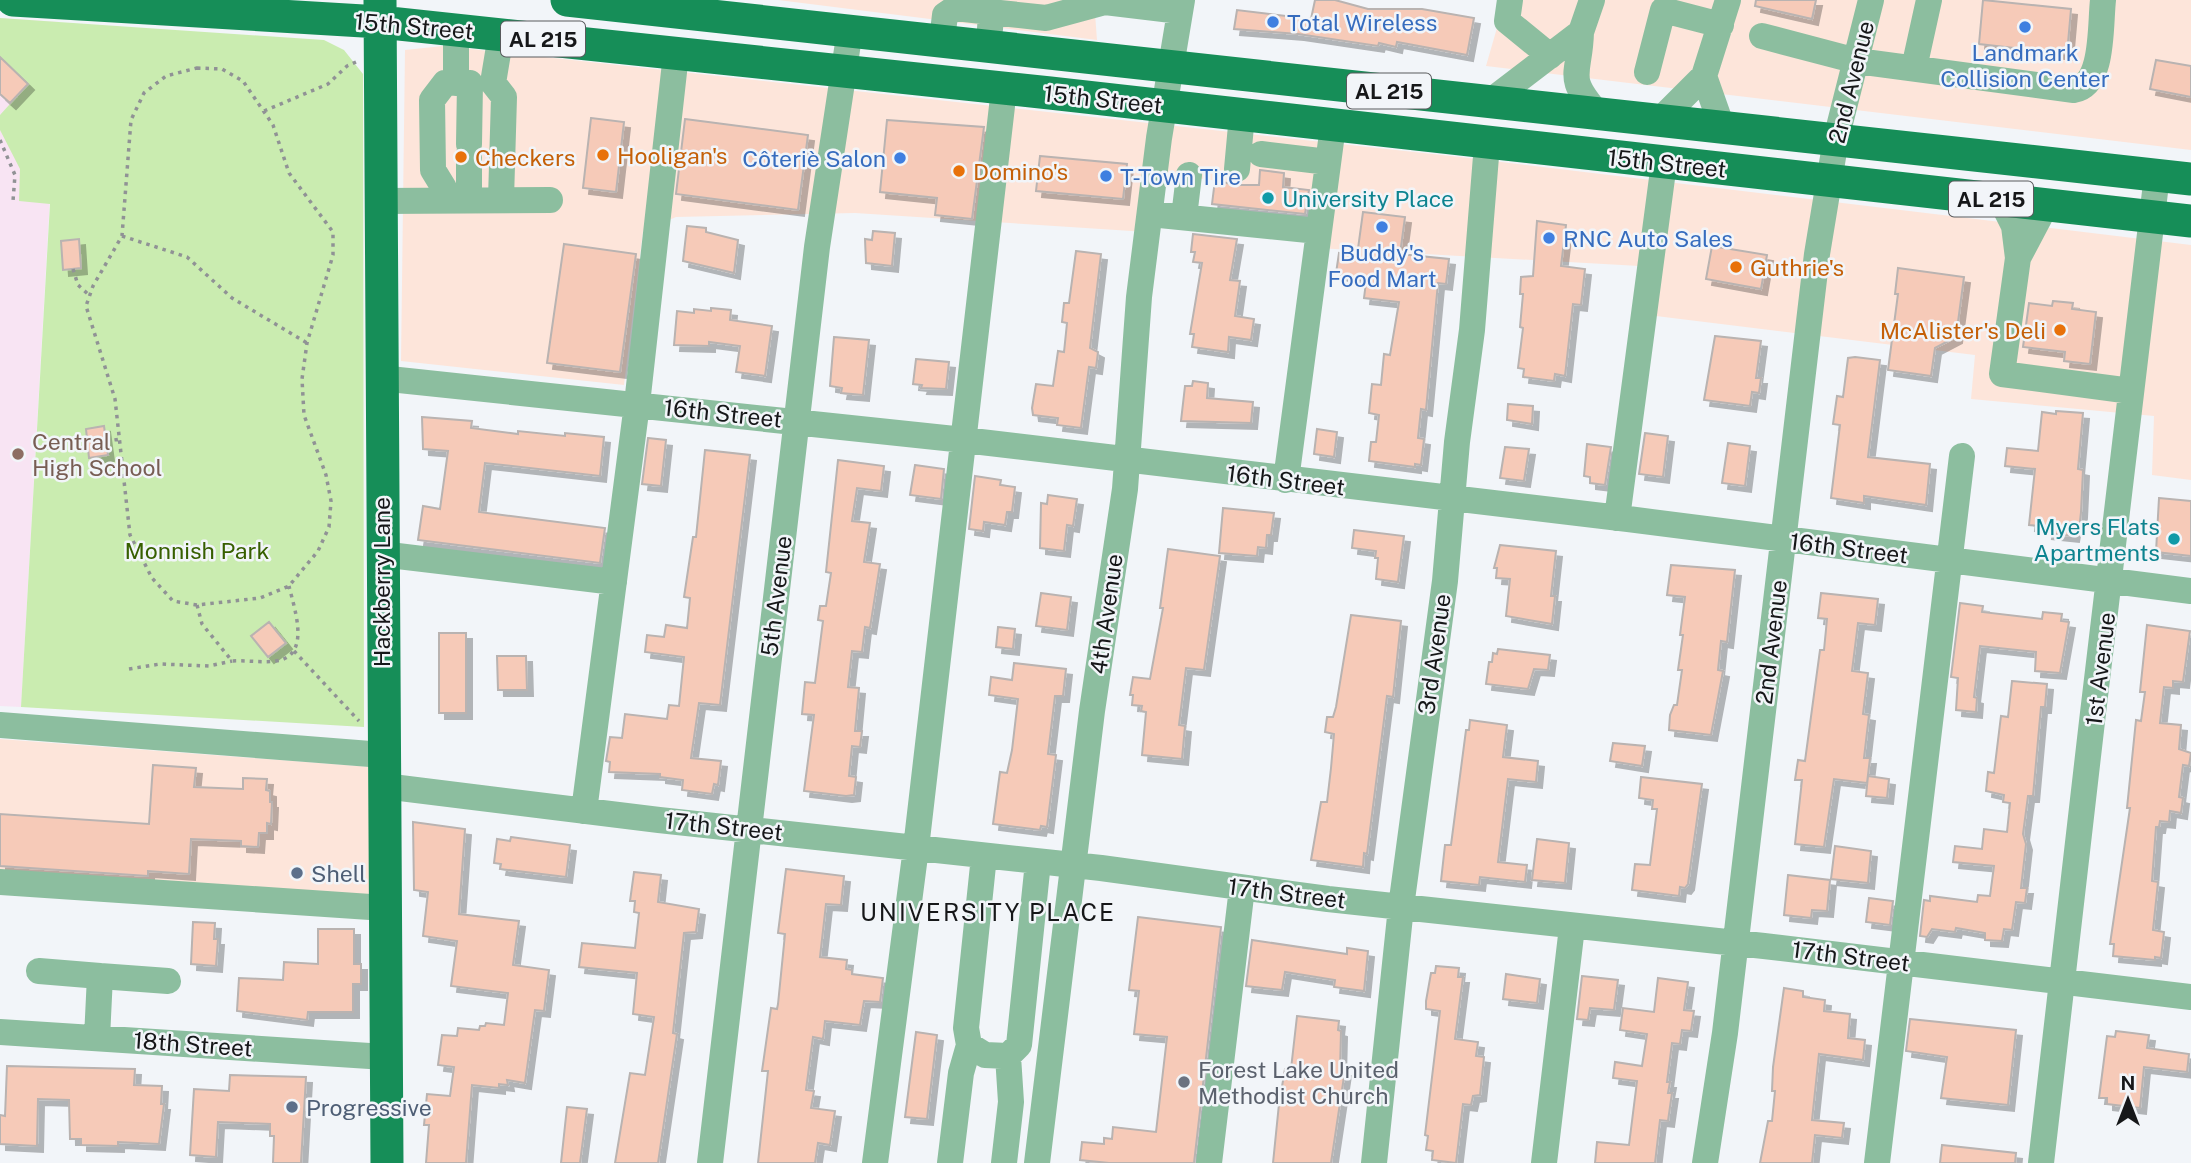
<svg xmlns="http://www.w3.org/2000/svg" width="2191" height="1163" font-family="'Public Sans',sans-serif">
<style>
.commercial{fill:#fde5da}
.education{fill:#f8e4f3}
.green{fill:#caecb0}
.building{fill:#f6cab8;stroke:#b9b3b1;stroke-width:2;filter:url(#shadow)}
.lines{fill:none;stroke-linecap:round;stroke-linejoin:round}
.path{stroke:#909295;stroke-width:3.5;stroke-dasharray:3.5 5;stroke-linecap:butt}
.minor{stroke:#8cbe9f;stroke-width:26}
.major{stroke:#168e58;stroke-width:33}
.shop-dot{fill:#3f7fe0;stroke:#f2f5f9;stroke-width:2.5}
.food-dot{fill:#e8710a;stroke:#f2f5f9;stroke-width:2.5}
.culture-dot{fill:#0f9aa8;stroke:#f2f5f9;stroke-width:2.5}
.education-dot{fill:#8d6e63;stroke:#f2f5f9;stroke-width:2.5}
.service-dot{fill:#5c6f8a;stroke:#f2f5f9;stroke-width:2.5}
.worship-dot{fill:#6b7280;stroke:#f2f5f9;stroke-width:2.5}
.labels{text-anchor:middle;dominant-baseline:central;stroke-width:5;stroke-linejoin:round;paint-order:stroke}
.shield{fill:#f2f5f9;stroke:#585a5c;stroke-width:2}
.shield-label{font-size:21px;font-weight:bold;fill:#161719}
.shop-label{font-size:23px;fill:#366cbe;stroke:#f2f5f9;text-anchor:start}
.street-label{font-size:23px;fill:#161719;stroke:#f2f5f9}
.food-label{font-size:23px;fill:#c56008;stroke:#f2f5f9;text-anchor:start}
.culture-label{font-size:23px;fill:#0d838f;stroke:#f2f5f9;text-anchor:start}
.education-label{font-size:23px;fill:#785e54;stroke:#f2f5f9;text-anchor:start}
.park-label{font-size:23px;fill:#375f00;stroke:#f2f5f9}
.service-label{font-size:23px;fill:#4e5e75;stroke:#f2f5f9;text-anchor:start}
.worship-label{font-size:23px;fill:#5b616d;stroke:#f2f5f9;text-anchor:start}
.neighbourhood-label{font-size:24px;letter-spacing:2px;fill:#161719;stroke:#f2f5f9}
</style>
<defs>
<filter id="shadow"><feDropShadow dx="6" dy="6" stdDeviation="0" flood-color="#0004"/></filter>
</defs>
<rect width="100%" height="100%" fill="#f2f5f9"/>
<path class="commercial" d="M778 0H1094L1097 40Z
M1505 0H2191V150L1486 66Z
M443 46 1460 157 2191 245V480L2152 475 2154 416 1971 399 1975 355 1656 316 1657 267 1317 248 1323 196 1155 172 1147 232 855 213 676 217 643 231 624 385 401 361 405 50Z
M0 739 372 767 370 913 0 894Z"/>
<path class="education" d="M0 18 60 22 21 707 0 706Z"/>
<path class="green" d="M0 18 324 40 344 50 363 74 364 727 21 707 50 204 19 201 20 169 0 130V115L28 84 0 57Z"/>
<path class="building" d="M1315 0H1335L1368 9H1422L1474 18 1467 55 1397 42 1396 47 1379 43 1378 46 1298 34 1234 29 1237 10 1311 19Z
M1756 0H1816L1812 19 1755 6Z
M1983 0 2071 9 2067 54 1979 44Z
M0 57 28 84 10 103 0 94Z
M2156 60 2191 66V97L2150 89Z
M591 118 624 122 616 192 583 188Z
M685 119 808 135 798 210 676 194Z
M887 120 984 127 972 219 935 215 937 198 880 192Z
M1040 156 1127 164 1123 199 1036 191Z
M1260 170 1284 173 1283 187 1309 190 1305 214 1212 204 1215 180 1235 185H1259Z
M1363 212 1405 217 1400 254 1449 259 1446 284 1438 283 1426 410 1421 409 1418 438 1424 439 1421 465 1415 464V467L1369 461 1371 442H1376L1379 415 1369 413 1372 384 1381 385 1384 354 1390 355 1399 302 1364 298 1366 282 1336 273 1339 253 1357 256Z
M1537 221 1566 225 1561 266 1585 269 1581 305 1573 304 1565 376 1555 374 1554 381 1523 377 1524 369 1518 368 1523 328 1520 327 1523 294H1520L1521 277 1533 276Z
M687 226 706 228V232L738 240 734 273 683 261Z
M873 231 895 233 892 266 866 263 865 239 872 240Z
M1193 234 1237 239 1230 280 1240 281 1235 316 1254 319 1251 340 1229 337 1228 352 1192 347 1194 334H1190L1202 263 1193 262 1195 252H1191Z
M79 239 81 268 63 270 61 241Z
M564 244 636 254 620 372 547 363Z
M1712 246 1767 255 1761 289 1706 279Z
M1076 251 1101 254 1090 348 1098 352 1096 368 1089 367 1081 428 1057 425 1058 418 1033 415 1032 408 1036 384 1053 386 1058 351 1064 352 1067 323 1062 322 1064 303H1069Z
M1898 268 1964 277 1956 337 1935 348 1931 376 1888 370 1898 294H1895Z
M2053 301 2073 303 2072 309 2096 312 2090 364 2064 361 2065 352 2023 347 2029 303 2052 306Z
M711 308 731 310 730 320 772 326 765 376 736 372 740 346 709 342V346L674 345 677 311 694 313V309L711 311Z
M1715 336 1761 341 1756 378H1761L1759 393 1752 392 1750 406 1704 400Z
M834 337 869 340 863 395 841 393 842 388 830 386Z
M1855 357 1880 360 1868 457 1930 464 1926 505 1864 496V503L1831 498 1840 425 1833 424 1837 396 1843 397 1848 358Z
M916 359 949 362 946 389 921 388 922 385 913 384Z
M1193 381 1208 383 1207 398 1253 402 1251 423 1181 421 1185 386H1192Z
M1508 404 1533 406 1532 424 1507 420Z
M2056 411 2083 413 2078 469 2083 470 2081 512 2079 530H2074L2073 536 2046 533 2047 527 2029 525 2035 469 2005 466 2007 448 2038 451 2042 412 2056 414Z
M422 417 472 421 471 428 518 434V431L565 436V433L604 437 600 476 485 463 479 512 605 528 600 563 418 540 423 506 440 509 448 451 423 449Z
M104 426 108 455 89 458 86 429Z
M1317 429 1337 432 1334 457 1314 454Z
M1645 433 1668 436 1663 477 1639 474Z
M648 438 666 440 661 486 642 484Z
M1728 443 1750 446 1745 486 1722 483Z
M1587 444 1611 447 1605 485 1590 483V477L1584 476Z
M1505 447 1529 449 1524 481 1500 478Z
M705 450 750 455 720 705 699 703 691 758 721 761 718 785 714 784 712 794 682 790 683 780 660 777V774L609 772 610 762 606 761 610 737 622 738 625 714 667 719 669 705 679 706 684 657 645 652 647 635 664 637 666 625 687 628 690 598 684 597 693 537H696Z
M838 460 884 466 881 491 857 488 852 521 870 523 864 562 880 564 870 628 865 627 862 652 852 651 848 687 859 688 855 731H862L860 747 852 746 849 776 856 777 854 795 846 796 804 791 814 715 802 714 805 682 815 683 823 621 818 620 820 606H826L831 573 826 572Z
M915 465 944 469 941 499 910 495Z
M975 476 1001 480 1000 485 1015 487 1012 512H1007L1005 525 984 522 983 531 969 529Z
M1048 495 1077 499 1073 526 1067 525 1064 551 1040 548 1041 503 1047 504Z
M2159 498 2191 501V556L2156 552Z
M1223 508 1274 513 1271 535H1267L1266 548 1258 547 1257 556 1219 553Z
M1354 530 1404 536 1398 582 1376 579 1378 558H1375L1376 551 1352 548Z
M1500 545 1556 551 1551 596H1555L1552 624 1506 616 1510 579 1496 578 1497 568H1494Z
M1168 549 1220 556 1204 670 1186 668 1179 725 1185 726 1182 759 1142 755 1146 712 1141 711 1142 706 1132 705 1133 695H1130L1133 677 1150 679 1163 608H1160Z
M1671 565 1735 570 1727 642 1721 641 1718 670 1723 671 1711 735 1669 730 1670 715 1674 705H1677L1682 670H1678L1683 635H1680L1685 597 1667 595Z
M1041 593 1071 597 1067 630 1036 626Z
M1821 593 1878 599 1875 625 1858 623 1852 671 1868 673 1863 714 1869 715 1864 758H1870L1867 783 1834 779 1824 847 1795 844 1802 780H1795L1798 760 1805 761 1820 650H1824L1827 619 1818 618Z
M1960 603 1983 606 1982 612 2042 619 2043 612 2062 614 2061 621 2069 622 2060 673 2035 671 2036 652 1980 646 1974 697 1977 698 1976 712 1956 710 1958 678 1951 677Z
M1351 615 1401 621 1393 697 1387 696 1367 854 1364 853 1363 867 1311 860 1321 802H1327L1331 768 1334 734 1325 732 1327 717H1333L1336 707Z
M269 622 286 643 268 657 251 636Z
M2147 625 2190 631 2183 682 2173 681V688L2164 687 2160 723 2181 725 2179 749 2191 753 2189 766 2183 765 2179 797 2183 798 2181 813 2170 811 2169 822 2160 821 2159 827H2156L2152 881 2158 882 2153 930 2164 932 2161 958 2155 957V960L2113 956 2114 944H2110L2130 808H2127L2136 720 2141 721 2145 692H2140Z
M998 627 1015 629 1013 649 996 647Z
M439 633H466V713H439Z
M1498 649 1550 655 1548 670 1534 669 1528 689 1486 684 1489 662H1492L1493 653 1497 654Z
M497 656H526L527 690H498Z
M1014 663 1066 669 1063 696H1055L1048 754 1056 755 1047 827 1041 826 1040 830 993 824 1000 772 1007 773 1012 750 1018 699 989 695 991 677 1012 680Z
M2012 681 2047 684 2045 707H2041L2033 796H2028L2023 834 2026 844 2021 888H2027L2025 903 2016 902 2012 930 2004 929 2002 941 1985 940V933L1956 928 1955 932 1932 929 1927 937 1920 936 1924 900 1930 901V896L1977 902 1978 895 1990 896 1994 866 1953 862 1955 846 1982 849 1984 829 2007 832 2010 803 2003 802 2004 795 1986 791 1988 772 1994 773 2001 716 2008 717Z
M1470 720 1507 725 1503 757 1538 761 1536 782 1508 779 1498 862 1527 865 1525 882 1480 877 1479 885 1441 881 1445 845H1451L1466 730H1469Z
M1613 743 1645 746 1642 766 1610 761Z
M153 765 196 768 194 787 243 789V778L267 779 266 790 270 791V802H272L271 824 267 823V833H259L258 847 241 846V841L191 839 189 874 148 871V876L0 866V814L149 824Z
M1868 776 1889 779 1887 798 1866 796Z
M1641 777 1702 784 1688 884 1685 888 1680 887 1679 896 1632 890 1635 864 1650 865 1657 809H1652L1653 800 1639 798Z
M413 822 465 829 459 914 519 921 513 965 549 970 544 1011 535 1010 525 1083 507 1080 508 1085 499 1084V1088L472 1085 466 1163H426L429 1125H424L427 1094 450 1096 454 1067 438 1065 442 1035 457 1036 458 1028 479 1030 480 1026H485L486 1023 504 1025 508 993 451 986 457 941 423 936 428 892 414 890Z
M511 837 570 845 566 877 500 869 501 864 494 863 497 839 510 841Z
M1537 839 1569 843 1565 883 1532 880Z
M1835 846 1871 851 1868 883 1831 879Z
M786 869 844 876 841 905 826 904 820 957 847 960 846 969 852 970V974L883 978 880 1002 864 1001 860 1025 825 1021 823 1039 813 1037 806 1090 814 1091 811 1108 835 1111 830 1145 818 1143 815 1163H758L768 1071H762L771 1008 777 1009 778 1004 785 934 778 933Z
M634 872 661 875 658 902 699 909 696 932 684 933 673 1033 677 1034 658 1163H615L630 1073 645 1075 654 1017 633 1014 637 973 579 967 582 943 635 948 639 913 634 912 635 901H630Z
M1788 875 1830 880 1827 911 1812 910 1811 918 1784 915Z
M1869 898 1893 901 1890 925 1866 922Z
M1138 917 1221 927 1194 1163H1109L1080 1160 1082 1142 1104 1144V1138L1112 1139 1113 1127 1156 1132 1167 1037 1134 1034 1139 991 1129 990Z
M193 922 215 923 214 939H218L216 966 191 964Z
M318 929H354V964H361V984H353V1012H308L307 1020 237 1011 239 978 283 980 284 962 318 964Z
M1252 940 1347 954V948L1368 951 1364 991 1334 987 1335 980 1285 972 1282 990 1246 986Z
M1436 966 1459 968 1458 977H1463L1455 1039 1478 1042 1476 1056 1484 1057 1480 1095 1473 1096 1471 1105 1463 1104 1456 1163 1432 1160 1433 1151 1426 1150 1428 1136 1425 1135 1440 1011 1426 1009V1001L1431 973H1435Z
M1506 974 1540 979 1537 1003 1503 999Z
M1582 976 1618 980 1614 1010 1590 1008 1588 1020 1577 1019Z
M1658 978 1688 982 1684 1010 1694 1011 1691 1031 1682 1030 1680 1044 1672 1043 1667 1082H1670L1668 1093H1672L1668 1121 1660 1120 1655 1163H1595L1597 1142 1629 1145 1637 1081 1613 1078 1615 1062 1642 1066 1647 1034 1620 1030 1623 1008 1654 1012Z
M1784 988 1803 991V997L1825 1000 1824 1011 1850 1014 1848 1038 1865 1040 1863 1060 1819 1054 1812 1120 1844 1123 1842 1138 1815 1135 1812 1163H1760L1768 1121H1772L1775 1091H1772L1773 1067Z
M1297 1016 1339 1021 1338 1030 1341 1031 1340 1070H1345L1331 1163H1273L1279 1104 1285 1069H1291Z
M1910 1019 2016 1030 2008 1105 1941 1098 1947 1057 1906 1051Z
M2116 1031 2149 1035 2147 1048 2189 1054 2187 1072 2144 1067 2140 1108 2107 1104V1098H2099L2102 1075 2107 1036 2115 1037Z
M916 1032 937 1035 927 1119 905 1117Z
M7 1066 135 1069 134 1085 162 1086 161 1104H164L159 1144 118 1142V1146L81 1145V1139H70L69 1100 38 1099 37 1146 0 1144V1115L5 1116Z
M230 1075 306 1077 301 1163H273L274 1136H270V1124L218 1122 216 1157 190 1155 194 1089 229 1091Z
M567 1107 587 1109 580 1163H561Z
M1942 1145 2016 1153 2015 1163H1940Z"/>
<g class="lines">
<path class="path" d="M197 68 222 69 243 81 273 125 289 173 333 232V255L307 343 302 379 304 415 326 475 331 501 329 527 318 551 289 586 260 598 197 605 173 601 152 578 130 535 115 399 86 306 93 286 122 236 131 120 144 93 166 76Z
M264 111 328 84 347 66 356 62
M0 140 15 175 13 201
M122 236 187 257 232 298 307 343
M73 269 78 285 89 295
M106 441 121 439
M197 605 202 624 232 661C246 660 261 663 276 661 312 656 294 608 289 586
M294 651 359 721
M129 669 160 664 209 666 232 661"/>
<path class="minor" d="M1510 0 1507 21 1550 56
M991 12 1046 18 1105 2 1180 11
M1581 32C1580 76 1564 75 1598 114
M501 35 493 83 504 97 501 199
M1762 36 1857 61 2074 90C2104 85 2100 26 2103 0
M942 40 945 15 955 8 991 12 990 29
M1914 68 1929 0
M1647 72 1663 10 1721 25
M1704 76 1722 127
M456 83V30
M1488 103 1581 32 1592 0
M1660 120 1704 76 1728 0
M469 144 470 83
M469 154V200
M1261 154 1328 162
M1237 169 1242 115
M444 188 433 170 432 100 445 83
M2001 200 2014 226 2018 258 2002 374 2131 391
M380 201 550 200
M1150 214 1308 230
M1184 217 1189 175
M2018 258 2046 205
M380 378 964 440 1628 519 2191 591
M1286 480 1333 126
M1617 518 1664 163
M381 554 614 582
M0 725 383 755
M384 786 659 820 1101 868 1328 899 1764 946 2191 997
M584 811 637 404 676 54
M984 856 966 1028 969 1045 985 1055 1008 1056 1019 1045 1038 862
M0 882 385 908
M39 971 100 976
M0 1032 385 1057
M97 1038 100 976 168 981
M710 1163 817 247 850 30
M875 1163 916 848 1004 89
M950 1163 961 1073 969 1045
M1004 1163 1011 1102 1008 1056
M1037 1163 1092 711 1125 489 1139 297 1159 138 1182 0
M1209 1163 1242 888
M1374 1163 1401 907 1445 581 1457 442 1472 330 1487 144
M1544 1163 1572 927
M1705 1163 1725 1033 1817 254 1836 139 1871 0
M1877 1163 1962 456
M2041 1163C2077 833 2119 505 2157 175"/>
<path class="major" d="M13 0 380 22 1050 93 2191 221
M380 0 387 1163
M567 0 2191 179"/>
</g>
<g class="shop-dot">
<circle cx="1273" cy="22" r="7"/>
<circle cx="2025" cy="27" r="7"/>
<circle cx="900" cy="158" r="7"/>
<circle cx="1106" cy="176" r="7"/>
<circle cx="1382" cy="227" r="7"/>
<circle cx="1549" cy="238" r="7"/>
</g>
<g class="food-dot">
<circle cx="603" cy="155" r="7"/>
<circle cx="461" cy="157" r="7"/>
<circle cx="959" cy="171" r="7"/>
<circle cx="1736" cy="267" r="7"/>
<circle cx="2060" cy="330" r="7"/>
</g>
<g class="culture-dot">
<circle cx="1268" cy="198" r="7"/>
<circle cx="2174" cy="539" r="7"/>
</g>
<circle class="education-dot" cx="18" cy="454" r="7"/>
<g class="service-dot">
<circle cx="297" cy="873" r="7"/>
<circle cx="292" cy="1107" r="7"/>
</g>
<circle class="worship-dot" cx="1184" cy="1082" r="7"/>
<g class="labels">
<g class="shield">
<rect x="501" y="21.5" width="84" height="35" rx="5"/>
<rect x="1347" y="73.5" width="84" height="35" rx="5"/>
<rect x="1949" y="181.5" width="84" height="35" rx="5"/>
</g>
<g class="shield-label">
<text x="543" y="39">AL 215</text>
<text x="1389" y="91">AL 215</text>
<text x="1991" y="199">AL 215</text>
</g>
<g class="shop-label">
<text x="1287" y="22">Total Wireless</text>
<text x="2025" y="52" text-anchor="middle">Landmark<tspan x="2025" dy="26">Collision Center</tspan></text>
<text x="886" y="158" text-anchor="end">Côteriè Salon</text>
<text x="1120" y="176">T-Town Tire</text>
<text x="1563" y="238">RNC Auto Sales</text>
<text x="1382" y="252" text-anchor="middle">Buddy's<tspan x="1382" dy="26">Food Mart</tspan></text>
</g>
<g class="street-label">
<text transform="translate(414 26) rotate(5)">15th Street</text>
<text transform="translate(1851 82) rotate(-76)">2nd Avenue</text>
<text transform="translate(1103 99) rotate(6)">15th Street</text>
<text transform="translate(1667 163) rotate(6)">15th Street</text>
<text transform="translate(723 413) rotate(6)">16th Street</text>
<text transform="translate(1286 480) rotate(7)">16th Street</text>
<text transform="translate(1849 548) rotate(7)">16th Street</text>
<text transform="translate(381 582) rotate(-90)">Hackberry Lane</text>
<text transform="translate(776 596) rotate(-83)">5th Avenue</text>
<text transform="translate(1106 614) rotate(-82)">4th Avenue</text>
<text transform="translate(1771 642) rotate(-83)">2nd Avenue</text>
<text transform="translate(1434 654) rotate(-82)">3rd Avenue</text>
<text transform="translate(2100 669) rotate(-83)">1st Avenue</text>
<text transform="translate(724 826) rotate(6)">17th Street</text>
<text transform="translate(1287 893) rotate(7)">17th Street</text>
<text transform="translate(1851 956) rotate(7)">17th Street</text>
<text transform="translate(193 1044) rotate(4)">18th Street</text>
</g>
<g class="food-label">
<text x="617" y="155">Hooligan's</text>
<text x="475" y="157">Checkers</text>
<text x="973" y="171">Domino's</text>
<text x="1750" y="267">Guthrie's</text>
<text x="2046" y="330" text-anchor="end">McAlister's Deli</text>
</g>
<g class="culture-label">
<text x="1282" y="198">University Place</text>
<text x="2160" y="526" text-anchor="end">Myers Flats<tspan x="2160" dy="26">Apartments</tspan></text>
</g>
<g class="education-label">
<text x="32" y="441">Central<tspan x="32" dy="26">High School</tspan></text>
</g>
<g class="park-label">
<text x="197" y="550">Monnish Park</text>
</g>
<g class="service-label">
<text x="311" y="873">Shell</text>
<text x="306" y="1107">Progressive</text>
</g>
<g class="worship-label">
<text x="1198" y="1069">Forest Lake United<tspan x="1198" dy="26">Methodist Church</tspan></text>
</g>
<g class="neighbourhood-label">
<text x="988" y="912">UNIVERSITY PLACE</text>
</g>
</g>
<g transform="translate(2128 1100)" stroke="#f2f5f9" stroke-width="5" paint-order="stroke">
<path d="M0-5L12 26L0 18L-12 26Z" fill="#161719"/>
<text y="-10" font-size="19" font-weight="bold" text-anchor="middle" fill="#161719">N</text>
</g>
</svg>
